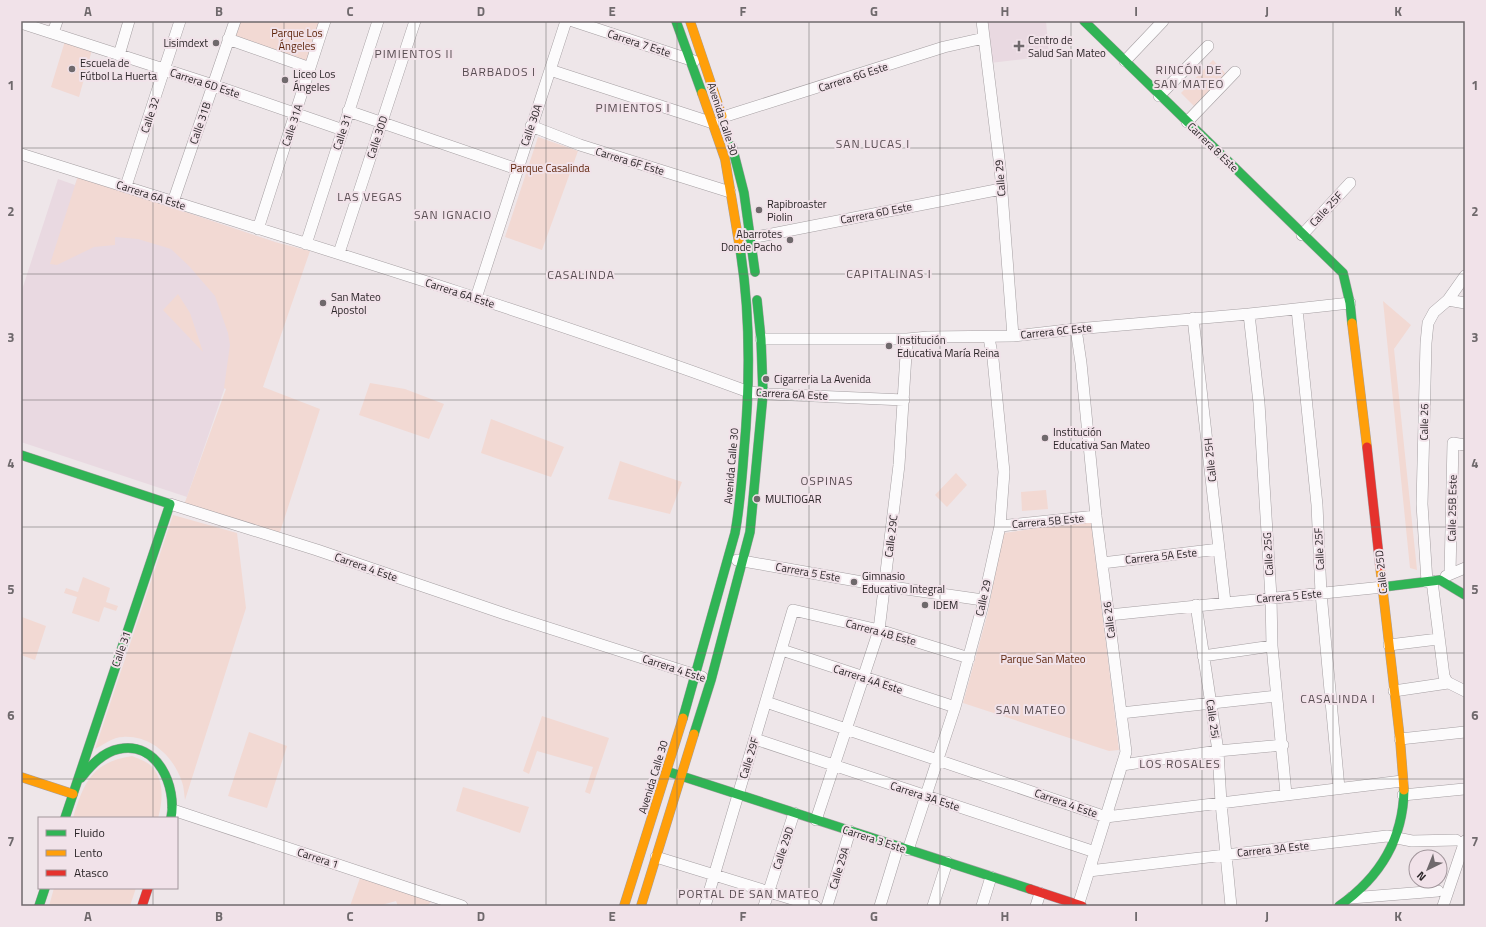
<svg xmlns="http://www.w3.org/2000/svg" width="1486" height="927" font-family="'Titillium Web',sans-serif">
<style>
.built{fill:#e9d9e1}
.green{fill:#f2d9d3}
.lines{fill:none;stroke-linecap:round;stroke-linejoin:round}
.street-casing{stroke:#a59fa2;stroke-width:12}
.fast-casing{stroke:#a59fa2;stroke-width:10}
.slow-casing{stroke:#a59fa2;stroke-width:10}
.jam-casing{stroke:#a59fa2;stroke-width:10}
.street{stroke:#fcfbfc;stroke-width:11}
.fast{stroke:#30b455;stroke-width:9}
.slow{stroke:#ff9f0a;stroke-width:9}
.jam{stroke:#e5322d;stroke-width:9}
.grid{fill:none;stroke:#6f696c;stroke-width:1;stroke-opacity:0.55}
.poi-dot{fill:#6f696c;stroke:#f1e2e9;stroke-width:1.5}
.labels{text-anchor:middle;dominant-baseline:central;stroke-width:4;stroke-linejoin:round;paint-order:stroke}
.park-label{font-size:11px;fill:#5a1f05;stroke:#f1e2e9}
.poi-label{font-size:11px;fill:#2b2528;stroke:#f1e2e9;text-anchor:start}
.street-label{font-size:11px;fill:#2b2528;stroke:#f1e2e9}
.neighbourhood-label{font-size:12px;letter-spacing:1px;fill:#584c51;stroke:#f1e2e9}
.neatline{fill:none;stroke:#6f696c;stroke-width:1.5}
.grid-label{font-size:13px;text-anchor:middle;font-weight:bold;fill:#6f696c}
</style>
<rect width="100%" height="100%" fill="#eee6e9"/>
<path class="built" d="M987 21H1046L1049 56 990 63Z
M78 176 275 242 187 497 21 442V293L58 179 75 185Z"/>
<path class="green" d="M239 21H321L308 62 233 37Z
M65 41 92 50 79 97 51 87Z
M1213 60 1226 74 1194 106 1181 93Z
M538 137 578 151 542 250 505 237Z
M78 176 275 242 310 251 263 387 320 409 279 535 184 505 226 389 224 388 230 345 228 333 215 296 189 266 171 249 138 239 115 237V245L94 247 57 265 50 264Z
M178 294 190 313 203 352 163 310Z
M1383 301 1411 325 1394 349 1417 570 1410 568Z
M370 383 405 389 444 404 429 439 359 415Z
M491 419 564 447 551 477 481 453Z
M620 461 682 482 670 514 608 499Z
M956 473 967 485 947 507 935 495Z
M1046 490 1048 509 1022 511 1021 492Z
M173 515 237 533 246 608 185 800C184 794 184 787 182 782 174 757 151 735 123 737 113 737 103 745 95 749Z
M1091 520 1119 750 1109 751 963 703 988 612 999 550 1004 533Z
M83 577 110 588 106 602 118 606 116 611 104 607 99 622 72 613 77 597 64 593 66 588 78 592Z
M22 617 46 626 35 660 21 655Z
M542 716 609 738 590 794 585 792 593 767 537 751 529 774 523 771Z
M249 732 287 746 267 808 228 796Z
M132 756C137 758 145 761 149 764 165 777 163 801 158 818H73C84 782 92 762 132 756Z
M463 787 529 807 520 833 456 811Z
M360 878 432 901 427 906H398L396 901 378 906H350Z
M54 888H136L130 906H49Z"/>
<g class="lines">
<g class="street-casing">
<path id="street" d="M573 21 694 61
M982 21 1000 167 1013 336
M21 23 213 85 343 130
M53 33 57 21
M228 39 310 68
M119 55 129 21
M1125 61 1163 21
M550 70 713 123
M1159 96 1208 46
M348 111 517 169
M723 117 944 47 984 38
M1187 122 1235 72
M531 126 580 145 730 192
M21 154C265 231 509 304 749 392L769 394 904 400
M126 186 180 21
M173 202 235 21
M258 229 325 21
M1302 235 1350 183
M751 238 1001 189
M306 244 378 21
M339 253 415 21
M476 298 566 21
M1448 300 1465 303
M1297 309 1317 505 1321 593 1339 788
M1249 314 1259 403 1271 597 1272 646 1286 794
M1193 318 1225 602
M1076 329 1081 363 1096 516 1126 752 1078 906
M761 339H907L928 337 1013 336 1076 329 1249 314 1350 303
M170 504 317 550 505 614 702 677
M1000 526 1096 516
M737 560 885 586 983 600
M1102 563 1219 549
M1450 573 1453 443 1465 445
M1446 576 1465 568
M1432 581 1444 676 1447 682 1465 691
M1427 582 1422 504 1426 343 1428 323 1434 312 1448 300 1465 276
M1196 605 1218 751 1221 803 1231 906
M1109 615 1383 587
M1389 645 1438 639
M782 650 955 707
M1203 656 1272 646
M1394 691 1448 683
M766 702 1106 817 1402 781
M1121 713 1276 696
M755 739 1095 852
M1400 739 1465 732
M1122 765 1218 751 1283 745
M1403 795 1464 789
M173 810 462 906
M816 820 879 630 899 465 907 339
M908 850 955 707 982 608 1000 526 1004 472 993 359 989 338
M656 857 815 906
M1089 871 1387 836 1412 841 1456 840
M1351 898 1438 891
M705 906 793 610 879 630 969 658
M764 906 794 813
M827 906 850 831
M880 906 898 847
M933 906 947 862
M982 906 991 877
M1036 906 1040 893
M1443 906 1465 841"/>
</g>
<g class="fast-casing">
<path id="fast" d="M676 21 702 93
M1084 21 1343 273 1350 303 1352 323
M732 146 744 193 755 272
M21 455 170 504 65 818
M1383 587 1440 580 1465 595
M683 718 735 533C740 506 742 478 744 451 750 384 751 316 740 249
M694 734 711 680 750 532 763 394 761 339 757 300
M669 772 1030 889
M81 778C91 765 103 752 119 749 158 741 177 787 171 818
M39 906 45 888
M1339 906C1379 878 1403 841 1404 790"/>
</g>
<g class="slow-casing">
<path id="slow" d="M690 21 722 116
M702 93 725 159 740 249
M1352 323 1367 447
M1380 566 1400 739 1404 790
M21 777 73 794
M624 906 683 718
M641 906 694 734"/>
</g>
<g class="jam-casing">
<path id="jam" d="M1367 447 1380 566
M1030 889 1082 906
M142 906 148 888"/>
</g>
<use href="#street" class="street"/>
<use href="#fast" class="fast"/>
<use href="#slow" class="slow"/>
<use href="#jam" class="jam"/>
</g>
<path class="grid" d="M153 21V818M284 21V906M415 21V906M546 21V906M677 21V906M809 21V906M940 21V906M1071 21V906M1202 21V906M1333 21V906M21 148H1465M21 274H1465M21 400H1465M21 527H1465M21 653H1465M21 779H1465M153 888V906"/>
<g class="poi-dot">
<circle cx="216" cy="43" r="4"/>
<path d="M1017 40h4v4h4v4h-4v4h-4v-4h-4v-4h4z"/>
<circle cx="72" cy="69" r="4"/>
<circle cx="285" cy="80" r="4"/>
<circle cx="759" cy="210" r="4"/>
<circle cx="790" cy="240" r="4"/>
<circle cx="323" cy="303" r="4"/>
<circle cx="889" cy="346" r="4"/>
<circle cx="766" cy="379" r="4"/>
<circle cx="1045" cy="438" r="4"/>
<circle cx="757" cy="499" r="4"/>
<circle cx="854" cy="582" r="4"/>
<circle cx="925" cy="605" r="4"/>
</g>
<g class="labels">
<g class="park-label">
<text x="297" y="33">Parque Los<tspan x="297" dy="13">Ángeles</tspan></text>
<text x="550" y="168">Parque Casalinda</text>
<text x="1043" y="659">Parque San Mateo</text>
</g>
<g class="poi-label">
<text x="1028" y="40">Centro de<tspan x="1028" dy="13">Salud San Mateo</tspan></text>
<text x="208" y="43" text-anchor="end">Lisimdext</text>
<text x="80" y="63">Escuela de<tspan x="80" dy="13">Fútbol La Huerta</tspan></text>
<text x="293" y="74">Liceo Los<tspan x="293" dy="13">Ángeles</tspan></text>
<text x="767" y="204">Rapibroaster<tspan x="767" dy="13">Piolin</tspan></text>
<text x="782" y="234" text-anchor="end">Abarrotes<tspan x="782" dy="13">Donde Pacho</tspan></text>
<text x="331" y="297">San Mateo<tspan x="331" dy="13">Apostol</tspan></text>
<text x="897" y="340">Institución<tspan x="897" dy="13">Educativa María Reina</tspan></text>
<text x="774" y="379">Cigarreria La Avenida</text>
<text x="1053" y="432">Institución<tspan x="1053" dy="13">Educativa San Mateo</tspan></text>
<text x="765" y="499">MULTIOGAR</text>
<text x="862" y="576">Gimnasio<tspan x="862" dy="13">Educativo Integral</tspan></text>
<text x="933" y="605">IDEM</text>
</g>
<g class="street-label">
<text transform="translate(639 43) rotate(18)">Carrera 7 Este</text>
<text transform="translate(853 77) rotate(-18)">Carrera 6G Este</text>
<text transform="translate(205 83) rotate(18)">Carrera 6D Este</text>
<text transform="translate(150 115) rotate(-72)">Calle 32</text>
<text transform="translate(723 119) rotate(72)">Avenida Calle 30</text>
<text transform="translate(200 123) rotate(-71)">Calle 31B</text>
<text transform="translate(292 125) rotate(-72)">Calle 31A</text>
<text transform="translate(531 125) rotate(-71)">Calle 30A</text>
<text transform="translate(342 132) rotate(-72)">Calle 31</text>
<text transform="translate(377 137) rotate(-72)">Calle 30D</text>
<text transform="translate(1213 147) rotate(44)">Carrera 8 Este</text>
<text transform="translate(630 161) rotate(17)">Carrera 6F Este</text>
<text transform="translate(1000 178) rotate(-95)">Calle 29</text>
<text transform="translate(151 195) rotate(18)">Carrera 6A Este</text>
<text transform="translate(1326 209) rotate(-47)">Calle 25F</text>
<text transform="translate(876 213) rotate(-11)">Carrera 6D Este</text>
<text transform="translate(460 293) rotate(18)">Carrera 6A Este</text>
<text transform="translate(1056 331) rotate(-6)">Carrera 6C Este</text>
<text transform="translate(792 394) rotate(3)">Carrera 6A Este</text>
<text transform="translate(1424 422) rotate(-89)">Calle 26</text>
<text transform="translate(1210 460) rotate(-96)">Calle 25H</text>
<text transform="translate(731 466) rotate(-85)">Avenida Calle 30</text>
<text transform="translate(1452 508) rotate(-89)">Calle 25B Este</text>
<text transform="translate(1048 521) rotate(-5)">Carrera 5B Este</text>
<text transform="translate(891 536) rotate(-83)">Calle 29C</text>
<text transform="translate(1319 549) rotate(-93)">Calle 25F</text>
<text transform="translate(1268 554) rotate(-93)">Calle 25G</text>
<text transform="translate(1161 556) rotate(-6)">Carrera 5A Este</text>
<text transform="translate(366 567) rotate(19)">Carrera 4 Este</text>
<text transform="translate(808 572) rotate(10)">Carrera 5 Este</text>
<text transform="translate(1381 572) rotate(-96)">Calle 25D</text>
<text transform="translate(1289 596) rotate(-5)">Carrera 5 Este</text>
<text transform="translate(983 598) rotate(-78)">Calle 29</text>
<text transform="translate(1109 620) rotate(-97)">Calle 26</text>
<text transform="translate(881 632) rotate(15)">Carrera 4B Este</text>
<text transform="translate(121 649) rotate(-71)">Calle 31</text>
<text transform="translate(674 668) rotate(18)">Carrera 4 Este</text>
<text transform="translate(868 679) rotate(18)">Carrera 4A Este</text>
<text transform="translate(1213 719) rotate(82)">Calle 25i</text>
<text transform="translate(749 758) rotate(-73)">Calle 29F</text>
<text transform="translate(653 777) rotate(-73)">Avenida Calle 30</text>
<text transform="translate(925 796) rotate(18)">Carrera 3A Este</text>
<text transform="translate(1066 803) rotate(19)">Carrera 4 Este</text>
<text transform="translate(874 839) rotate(18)">Carrera 3 Este</text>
<text transform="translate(783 848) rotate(-72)">Calle 29D</text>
<text transform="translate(1273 849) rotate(-6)">Carrera 3A Este</text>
<text transform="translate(318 858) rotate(18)">Carrera 1</text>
<text transform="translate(839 868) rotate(-73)">Calle 29A</text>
</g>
<g class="neighbourhood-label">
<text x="414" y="53">PIMIENTOS II</text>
<text x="1189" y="69">RINCÓN DE<tspan x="1189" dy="14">SAN MATEO</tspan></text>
<text x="499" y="71">BARBADOS I</text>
<text x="633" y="107">PIMIENTOS I</text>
<text x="873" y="143">SAN LUCAS I</text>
<text x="370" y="196">LAS VEGAS</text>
<text x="453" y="214">SAN IGNACIO</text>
<text x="889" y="273">CAPITALINAS I</text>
<text x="581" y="274">CASALINDA</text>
<text x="827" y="480">OSPINAS</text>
<text x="1338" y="698">CASALINDA I</text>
<text x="1031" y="709">SAN MATEO</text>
<text x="1180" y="763">LOS ROSALES</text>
<text x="749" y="893">PORTAL DE SAN MATEO</text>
</g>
</g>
<rect width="1486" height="927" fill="none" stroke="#f1e2e9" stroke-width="44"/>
<rect x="38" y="817" width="140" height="72" fill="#f1e2e9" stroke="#a2969c"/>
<rect x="46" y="830" width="20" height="6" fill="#30b455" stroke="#a2969c"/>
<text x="74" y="837" font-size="12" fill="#2b2528">Fluido</text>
<rect x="46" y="850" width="20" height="6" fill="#ff9f0a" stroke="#a2969c"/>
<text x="74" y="857" font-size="12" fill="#2b2528">Lento</text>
<rect x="46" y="870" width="20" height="6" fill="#e5322d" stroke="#a2969c"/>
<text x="74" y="877" font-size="12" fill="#2b2528">Atasco</text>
<g transform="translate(1428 869) rotate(223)"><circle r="19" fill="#f1e2e9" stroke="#a2969c"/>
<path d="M0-3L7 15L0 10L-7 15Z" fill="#6f696c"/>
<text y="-6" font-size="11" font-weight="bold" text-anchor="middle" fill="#2b2528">N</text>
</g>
<rect x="22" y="22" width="1442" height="883" class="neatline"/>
<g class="grid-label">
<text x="88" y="16">A</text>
<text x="219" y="16">B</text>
<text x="350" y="16">C</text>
<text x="481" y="16">D</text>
<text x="612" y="16">E</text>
<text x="743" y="16">F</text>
<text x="874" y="16">G</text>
<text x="1005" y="16">H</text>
<text x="1136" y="16">I</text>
<text x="1267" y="16">J</text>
<text x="1398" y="16">K</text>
<text x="11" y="90">1</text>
<text x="1475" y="90">1</text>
<text x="11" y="216">2</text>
<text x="1475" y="216">2</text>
<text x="11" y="342">3</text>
<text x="1475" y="342">3</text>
<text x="11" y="468">4</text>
<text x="1475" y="468">4</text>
<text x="11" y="594">5</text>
<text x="1475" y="594">5</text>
<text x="11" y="720">6</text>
<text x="1475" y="720">6</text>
<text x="11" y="846">7</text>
<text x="1475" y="846">7</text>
<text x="88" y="921">A</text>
<text x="219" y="921">B</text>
<text x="350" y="921">C</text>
<text x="481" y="921">D</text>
<text x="612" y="921">E</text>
<text x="743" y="921">F</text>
<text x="874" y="921">G</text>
<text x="1005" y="921">H</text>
<text x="1136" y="921">I</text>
<text x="1267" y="921">J</text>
<text x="1398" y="921">K</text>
</g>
</svg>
